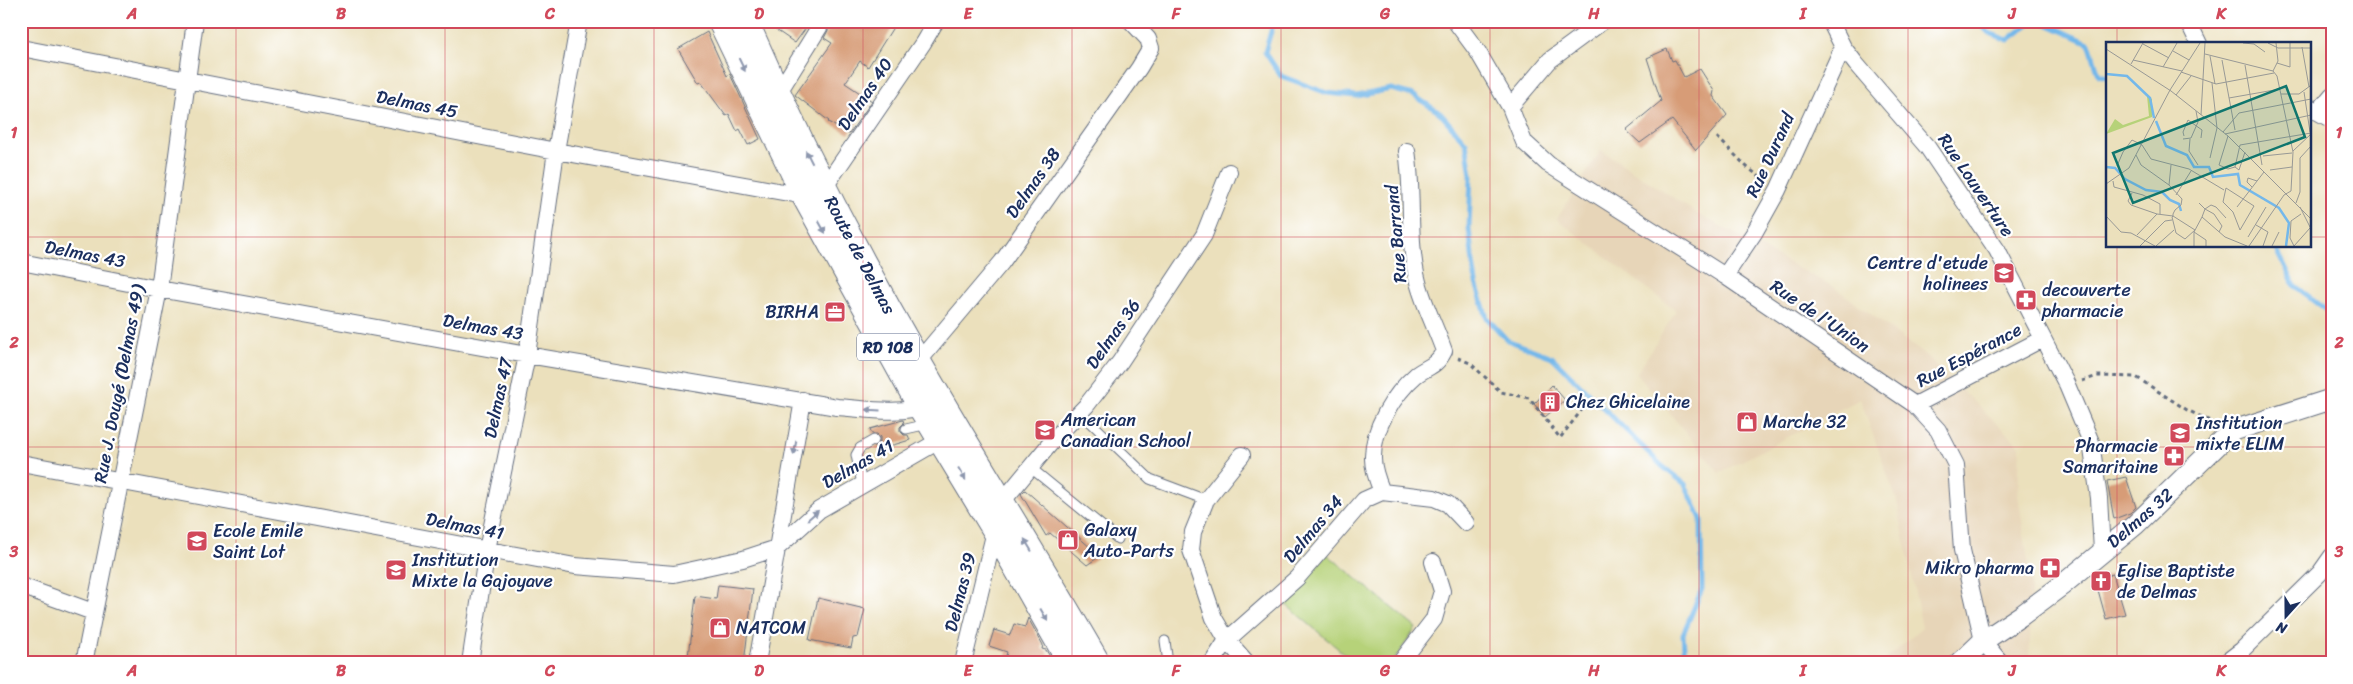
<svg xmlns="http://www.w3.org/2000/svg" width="2353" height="684" font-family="Sriracha,sans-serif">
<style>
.built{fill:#e7d5b8}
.green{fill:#b6d279;stroke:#68806c}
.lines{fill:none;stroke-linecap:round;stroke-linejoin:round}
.stream{stroke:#74b8ea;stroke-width:5}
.building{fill:#d79c77}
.service-casing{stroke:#646d7f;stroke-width:11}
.minor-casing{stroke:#646d7f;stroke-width:18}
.tertiary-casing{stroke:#646d7f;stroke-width:22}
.primary-casing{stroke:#646d7f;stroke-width:28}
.path{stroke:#646d7f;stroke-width:3;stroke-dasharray:4 4;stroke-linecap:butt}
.service{stroke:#fff;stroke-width:9}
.minor{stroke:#fff;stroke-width:16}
.tertiary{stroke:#fff;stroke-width:20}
.primary{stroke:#fff;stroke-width:26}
.oneway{fill:#8d97ae}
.grid{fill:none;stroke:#d1495b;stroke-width:1;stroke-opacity:0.55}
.labels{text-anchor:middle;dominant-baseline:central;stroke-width:4.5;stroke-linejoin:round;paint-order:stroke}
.shield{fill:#fff;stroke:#5f6d8e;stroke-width:1}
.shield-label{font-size:16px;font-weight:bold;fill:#1b2f5e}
.street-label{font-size:18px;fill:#1b2f5e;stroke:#fff}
.poi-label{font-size:18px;fill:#1b2f5e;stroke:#fff;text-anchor:start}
.inset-river{fill:none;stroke:#74b8ea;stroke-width:2.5}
.inset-road{fill:none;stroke:#989996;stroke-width:1}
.view{fill:#0f766e;fill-opacity:0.15;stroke:#0f766e;stroke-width:2.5}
.inset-edge{fill:none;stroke:#1b2f5e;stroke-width:2.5}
.neatline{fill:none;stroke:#d1495b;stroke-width:2}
.grid-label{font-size:16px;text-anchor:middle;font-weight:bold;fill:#d1495b}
</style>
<rect width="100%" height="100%" fill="#fff"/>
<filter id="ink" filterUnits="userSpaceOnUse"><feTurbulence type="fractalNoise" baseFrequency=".02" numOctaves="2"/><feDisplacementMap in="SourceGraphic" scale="10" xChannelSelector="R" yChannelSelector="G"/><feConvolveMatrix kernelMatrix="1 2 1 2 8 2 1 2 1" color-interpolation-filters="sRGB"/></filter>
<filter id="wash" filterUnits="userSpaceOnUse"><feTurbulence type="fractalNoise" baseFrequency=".0096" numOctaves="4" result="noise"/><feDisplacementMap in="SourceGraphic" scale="20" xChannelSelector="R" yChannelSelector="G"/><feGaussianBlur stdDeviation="1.12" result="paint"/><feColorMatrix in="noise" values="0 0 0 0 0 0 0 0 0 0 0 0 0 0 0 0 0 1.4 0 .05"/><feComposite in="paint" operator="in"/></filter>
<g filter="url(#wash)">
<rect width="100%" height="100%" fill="#ebe0bc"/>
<path class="built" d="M1601 150 1696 213 1834 287 1928 357 2020 446 2018 494 2032 590 2029 660 2026 663H1882L1922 628 1897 501 1860 399 1719 473 1637 373 1676 311 1557 219Z"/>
<path class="green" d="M1327 554 1416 628 1392 663H1355L1284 603Z"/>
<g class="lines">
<path class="stream" d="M1274 21 1265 52 1281 76 1327 93 1357 96 1391 89 1413 95 1440 113 1466 143 1471 175 1469 228 1472 255 1476 283 1487 318 1507 340 1552 357 1662 466 1685 484 1701 519 1702 589 1683 634 1685 663
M1977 21 1989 33 2008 40 2033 21
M2040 21 2089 43 2099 75 2107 77
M2275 246 2295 286 2332 314"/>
</g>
<g id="blocks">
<path class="building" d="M763 21H811L795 43Z
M833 21H897L868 67 860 61 845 83 872 101 849 134 828 122 829 121 795 95 832 43 824 38Z
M707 32 727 76 730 74 760 139 748 145 740 129 737 131 729 114 726 116 701 82 698 83 678 49Z
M1667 49 1672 61 1675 60 1684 77 1700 69 1714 91 1713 96 1727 115 1696 150 1672 120 1640 143 1626 130 1661 101 1647 58Z
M1552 385 1565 400 1545 417 1534 404Z
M903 420 904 423 900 427V431L904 435H908L910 440 876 450 875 446 880 443V437L877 434H872L870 429Z
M2126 477 2136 507 2130 513 2114 519 2107 481Z
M1025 490 1100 556 1087 565 1050 533 1046 536 1021 494Z
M2113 574 2125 614 2106 619 2095 579Z
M718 585 753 589 744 663 688 657 695 596 716 599Z
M818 598 865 609 858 637 853 638 851 648 809 640Z
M1028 618 1043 645 1042 649 1046 650 1054 663H1004L1007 652 989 646 994 630 1010 635 1014 624 1025 627Z"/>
</g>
</g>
<g filter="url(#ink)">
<use href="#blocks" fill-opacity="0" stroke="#646d7f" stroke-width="1"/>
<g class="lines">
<g class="service-casing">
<path id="service" d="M1080 412 1150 479 1206 500
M906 429 928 424
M1031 468 1118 539
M862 484 856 455 860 448 874 440
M1165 641 1168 663"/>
</g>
<g class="minor-casing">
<path id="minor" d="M1455 21 1478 52 1510 107 1524 142 1548 164 1725 276 1915 405 1938 430 1956 465 1962 550 1983 641 2001 663
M1830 21 1843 47 1856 64 1928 148 1997 250 2067 385 2091 442 2099 498 2102 551
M2188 21 2199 44
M21 48 556 151 805 196 824 188 923 43 936 21
M777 95 823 21
M1510 107 1550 60 1603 21
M2309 107 2332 120
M2318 112 2332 95
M21 262 159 289 527 355 837 407C866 409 901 416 928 404
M1725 276 1754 233 1778 190 1843 47
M918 362 1002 262 1139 68 1151 48 1148 39 1131 21
M1915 405 2042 339
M1242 455 1206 500 1193 532 1191 550 1214 618 1227 640 1247 663
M21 463 575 566 674 574 743 559 777 548 819 510 949 435
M1382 492C1378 482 1373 470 1373 459 1372 429 1394 394 1416 375 1428 366 1436 367 1444 351 1436 328 1424 305 1418 282 1407 241 1414 193 1407 151
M21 586 93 612
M84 663 159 289 195 21
M470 663 487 550 527 355 556 151 579 21
M757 663 803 400
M963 663 1002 502 1054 439 1086 406 1120 362 1204 235 1229 172
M1212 663 1227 640 1297 578 1364 500 1382 492 1434 498 1448 504 1466 523
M1400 663 1434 619 1442 591 1433 562
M2225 663 2242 650 2320 573 2332 556"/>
</g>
<g class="tertiary-casing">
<path id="tertiary" d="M1960 663 1983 641 2022 615 2061 586 2135 525 2232 431 2332 399"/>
</g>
<g class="primary-casing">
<path id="primary" d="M721 21 805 196 921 407 996 531 1071 663
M745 21C796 138 855 253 919 364 977 465 1039 562 1097 663"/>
</g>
<path class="path" d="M1717 137 1747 167 1765 181
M1458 358 1470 363 1501 392 1529 398 1560 438 1584 407
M2082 381 2098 376 2136 377 2187 410 2214 423"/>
<use href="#service" class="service"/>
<use href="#minor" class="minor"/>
<use href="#tertiary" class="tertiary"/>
<use href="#primary" class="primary"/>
</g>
<defs><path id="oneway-solid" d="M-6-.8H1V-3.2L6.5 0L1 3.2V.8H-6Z" transform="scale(1.25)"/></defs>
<g class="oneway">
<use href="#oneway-solid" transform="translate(742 65) rotate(64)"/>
<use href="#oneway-solid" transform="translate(809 157) rotate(-117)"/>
<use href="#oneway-solid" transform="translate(822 227) rotate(61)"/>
<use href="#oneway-solid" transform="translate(873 410) rotate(-177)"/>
<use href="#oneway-solid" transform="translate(795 448) rotate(100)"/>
<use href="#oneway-solid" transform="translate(962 474) rotate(59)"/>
<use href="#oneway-solid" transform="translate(813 515) rotate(-41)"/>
<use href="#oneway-solid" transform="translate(1028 545) rotate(-121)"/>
<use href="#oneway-solid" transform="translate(1044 615) rotate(60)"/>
</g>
</g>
<path class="grid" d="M236 21V663M445 21V663M654 21V663M863 21V663M1072 21V663M1281 21V663M1490 21V663M1699 21V663M1908 21V663M2117 21V44M21 237H2107M2309 237H2332M2117 246V663M21 447H2332"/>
<defs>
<g id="school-square" transform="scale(1.125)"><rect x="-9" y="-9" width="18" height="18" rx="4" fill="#d1495b" stroke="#fff"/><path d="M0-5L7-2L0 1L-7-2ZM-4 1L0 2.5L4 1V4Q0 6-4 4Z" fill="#fff"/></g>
<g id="pharmacy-square" transform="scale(1.125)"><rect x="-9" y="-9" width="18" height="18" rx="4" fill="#d1495b" stroke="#fff"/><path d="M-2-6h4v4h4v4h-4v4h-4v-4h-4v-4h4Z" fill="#fff"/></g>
<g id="office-square" transform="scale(1.125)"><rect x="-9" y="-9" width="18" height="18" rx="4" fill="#d1495b" stroke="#fff"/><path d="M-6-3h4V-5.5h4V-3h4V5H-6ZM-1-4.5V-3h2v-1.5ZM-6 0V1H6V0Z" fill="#fff"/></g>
<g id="building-square" transform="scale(1.125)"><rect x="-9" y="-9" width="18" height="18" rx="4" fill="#d1495b" stroke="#fff"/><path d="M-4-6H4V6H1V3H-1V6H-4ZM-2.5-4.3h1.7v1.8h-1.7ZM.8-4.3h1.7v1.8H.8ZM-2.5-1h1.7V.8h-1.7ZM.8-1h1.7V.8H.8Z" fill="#fff"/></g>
<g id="shop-square" transform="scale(1.125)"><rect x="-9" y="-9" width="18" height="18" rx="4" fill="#d1495b" stroke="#fff"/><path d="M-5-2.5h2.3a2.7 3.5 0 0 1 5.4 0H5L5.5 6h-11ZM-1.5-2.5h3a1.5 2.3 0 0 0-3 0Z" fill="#fff"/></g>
<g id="university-square" transform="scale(1.125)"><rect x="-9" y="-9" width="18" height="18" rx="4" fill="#d1495b" stroke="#fff"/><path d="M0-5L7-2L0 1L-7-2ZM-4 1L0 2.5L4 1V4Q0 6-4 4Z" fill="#fff"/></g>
<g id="church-square" transform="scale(1.125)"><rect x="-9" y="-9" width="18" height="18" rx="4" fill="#d1495b" stroke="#fff"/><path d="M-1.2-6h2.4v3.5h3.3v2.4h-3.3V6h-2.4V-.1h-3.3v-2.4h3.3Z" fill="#fff"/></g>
</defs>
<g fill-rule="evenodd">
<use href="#school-square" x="2004" y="273"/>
<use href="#pharmacy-square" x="2026" y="300"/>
<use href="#office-square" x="835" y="312"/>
<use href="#building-square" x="1550" y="402"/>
<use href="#shop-square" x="1747" y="422"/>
<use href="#school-square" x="1045" y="430"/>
<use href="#university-square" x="2180" y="433"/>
<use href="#pharmacy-square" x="2174" y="456"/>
<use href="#shop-square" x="1068" y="540"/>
<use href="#school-square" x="197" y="541"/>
<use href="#pharmacy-square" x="2050" y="568"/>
<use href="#school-square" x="396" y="570"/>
<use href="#church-square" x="2101" y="581"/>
<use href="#shop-square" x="720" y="628"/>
</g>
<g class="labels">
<rect class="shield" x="857" y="333.5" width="62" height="27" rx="4"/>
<g class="shield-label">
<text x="888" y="347">RD 108</text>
</g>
<g class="street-label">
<text transform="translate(865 94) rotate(-56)">Delmas 40</text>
<text transform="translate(417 104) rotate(11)">Delmas 45</text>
<text transform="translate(1770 155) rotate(-65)">Rue Durand</text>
<text transform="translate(1033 183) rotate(-55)">Delmas 38</text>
<text transform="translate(1976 185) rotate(56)">Rue Louverture</text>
<text transform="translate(1396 234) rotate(-95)">Rue Barrand</text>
<text transform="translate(85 254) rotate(11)">Delmas 43</text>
<text transform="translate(860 255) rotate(62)">Route de Delmas</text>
<text transform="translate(1820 316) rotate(34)">Rue de l'Union</text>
<text transform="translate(483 327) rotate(10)">Delmas 43</text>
<text transform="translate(1113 334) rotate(-55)">Delmas 36</text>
<text transform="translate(1969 355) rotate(-28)">Rue Espérance</text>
<text transform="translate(119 384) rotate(-79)">Rue J. Dougé (Delmas 49)</text>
<text transform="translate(498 398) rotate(-78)">Delmas 47</text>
<text transform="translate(858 464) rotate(-30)">Delmas 41</text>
<text transform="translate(2140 518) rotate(-41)">Delmas 32</text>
<text transform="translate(465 526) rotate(11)">Delmas 41</text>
<text transform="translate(1313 529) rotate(-50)">Delmas 34</text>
<text transform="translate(960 592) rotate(-76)">Delmas 39</text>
</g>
<g class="poi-label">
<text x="1988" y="263" text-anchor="end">Centre d'etude<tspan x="1988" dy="21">holinees</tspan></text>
<text x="2042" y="290">decouverte<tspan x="2042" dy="21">pharmacie</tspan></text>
<text x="819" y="312" text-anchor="end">BIRHA</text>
<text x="1566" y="402">Chez Ghicelaine</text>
<text x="1061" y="420">American<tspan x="1061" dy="21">Canadian School</tspan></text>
<text x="1763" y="422">Marche 32</text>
<text x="2196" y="423">Institution<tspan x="2196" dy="21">mixte ELIM</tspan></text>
<text x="2158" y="446" text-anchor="end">Pharmacie<tspan x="2158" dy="21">Samaritaine</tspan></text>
<text x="1084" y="530">Galaxy<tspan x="1084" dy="21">Auto-Parts</tspan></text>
<text x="213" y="531">Ecole Emile<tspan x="213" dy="21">Saint Lot</tspan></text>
<text x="412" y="560">Institution<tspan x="412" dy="21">Mixte la Gajoyave</tspan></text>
<text x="2034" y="568" text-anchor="end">Mikro pharma</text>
<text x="2117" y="571">Eglise Baptiste<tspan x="2117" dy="21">de Delmas</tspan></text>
<text x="736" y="628">NATCOM</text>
</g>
</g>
<g transform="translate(2106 42)">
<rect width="205" height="205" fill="#ebe0bc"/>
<path d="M41 54 46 57V75L0 92 9 77 17 83 43 74Z" fill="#b6d279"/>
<path class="inset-river" d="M0 32 21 34 44 56 48 76M50 79 60 104 81 113 88 125H103L107 135 132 132 134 143 173 166 183 181 180 204M0 125 9 126 19 137 40 148 56 150 64 158 73 162 75 169"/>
<path class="inset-road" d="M137 1 148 2 159 10M162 1 172 6H205M37 2 63 16M196 5 203 45M0 7 65 49 122 94 205 177M67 9 83 18M99 12 167 29M104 14 109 42M27 18 76 29M116 18 129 88M171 21 184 25V1M25 22 37 1M139 23 156 123M57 25 71 1M167 29 172 19 170 1M75 30 110 42 168 31M64 48 94 1M198 50 204 90M175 52H193L204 44M70 53 85 34M123 56 174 47M95 73 99 1M117 90 133 71 205 57M119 92 205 73M78 94 77 90 82 78 96 88 95 96M122 94 113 123 122 127 129 125M77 97 85 96 92 80 90 69M84 97 83 109 92 123M187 109 205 92M139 110 133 128 129 125 134 103 205 91M157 114 186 111M104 116 111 86 106 41M11 124 17 110 26 98 36 103 45 117 83 127 118 148M164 128 186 125M7 139 8 145 37 153 54 162V172M0 142 23 126 64 48M63 143 65 123M146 145 141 140 142 136 151 139M120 146 148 164 134 188 127 170 117 160ZM26 151 22 159 25 163 51 172 67 174 89 188 79 197 70 191 66 175 67 174V172L69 168 75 163 76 157 63 143 35 123 30 113M70 153 85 129M93 161 99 167 105 163 110 165 120 176M190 161 194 150V116L205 104M131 165 158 130M194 165 205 187M0 174 15 190 25 191 49 204M96 175 99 167 108 172 116 184 113 190M150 183 162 190 157 204M88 190 100 198V204M31 193 51 172M142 195 160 165M34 204 59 179 66 178M50 204 68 188M88 204V190L96 175 119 195 141 204M143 204 178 153 185 149 187 110 171 34 167 29M166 204 173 190M188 204 184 196 185 179 195 172M188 204 204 186"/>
<path class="view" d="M180 44 199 95 27 161 7 111Z"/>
<rect width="205" height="205" class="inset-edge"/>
</g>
<rect width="2353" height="684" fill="none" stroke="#fff" stroke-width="55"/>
<g transform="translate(2286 616) rotate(201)" stroke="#ffffff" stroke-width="4" paint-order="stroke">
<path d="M0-4L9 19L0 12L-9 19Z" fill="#1b2f5e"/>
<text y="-8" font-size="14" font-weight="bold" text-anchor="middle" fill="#1b2f5e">N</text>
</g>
<rect x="28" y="28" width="2298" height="628" class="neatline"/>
<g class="grid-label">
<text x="132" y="19">A</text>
<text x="341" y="19">B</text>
<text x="550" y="19">C</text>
<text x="759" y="19">D</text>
<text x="968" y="19">E</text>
<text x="1176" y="19">F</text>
<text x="1385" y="19">G</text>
<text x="1594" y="19">H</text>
<text x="1803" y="19">I</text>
<text x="2012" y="19">J</text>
<text x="2221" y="19">K</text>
<text x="14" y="138">1</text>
<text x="2339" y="138">1</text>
<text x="14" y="348">2</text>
<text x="2339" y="348">2</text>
<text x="14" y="557">3</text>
<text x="2339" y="557">3</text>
<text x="132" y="676">A</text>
<text x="341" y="676">B</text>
<text x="550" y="676">C</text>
<text x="759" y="676">D</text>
<text x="968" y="676">E</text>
<text x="1176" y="676">F</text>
<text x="1385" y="676">G</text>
<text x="1594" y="676">H</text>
<text x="1803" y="676">I</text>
<text x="2012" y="676">J</text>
<text x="2221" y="676">K</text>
</g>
</svg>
